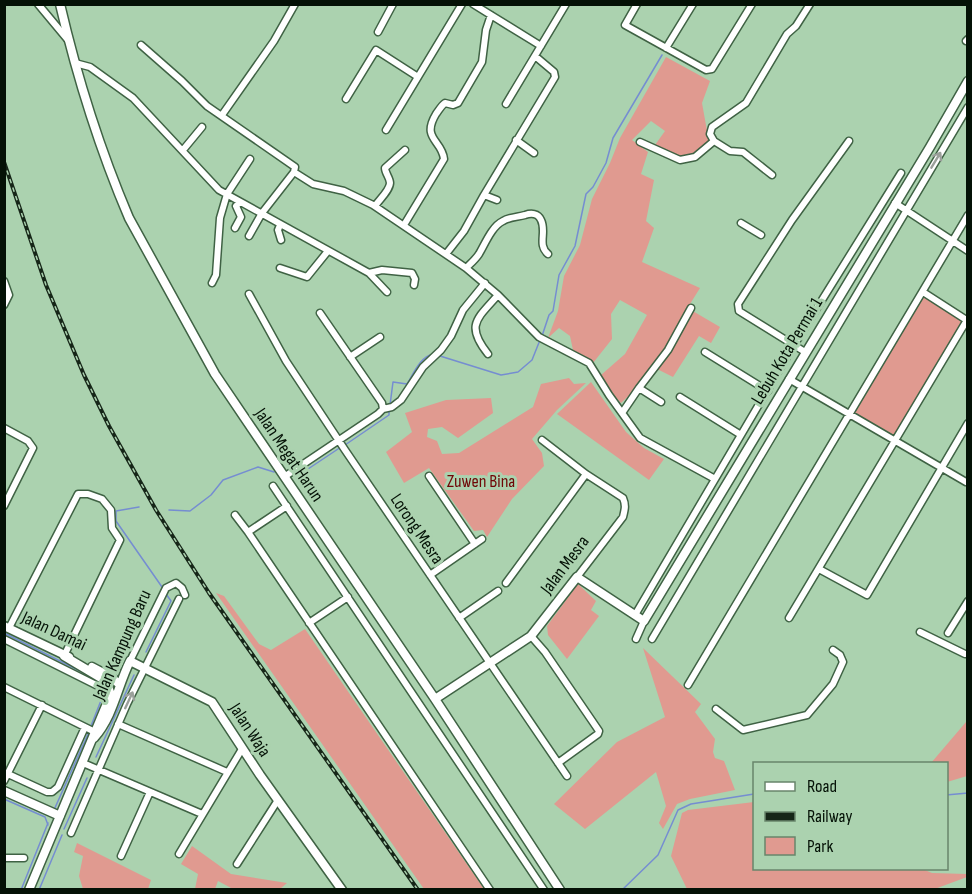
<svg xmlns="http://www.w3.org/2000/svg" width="972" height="894" font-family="'Sofia Sans Condensed',sans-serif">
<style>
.green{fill:#e09a90}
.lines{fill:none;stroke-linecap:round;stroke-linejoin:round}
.stream{stroke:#758dd1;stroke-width:1.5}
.street-casing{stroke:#3f6244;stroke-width:9}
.secondary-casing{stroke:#3f6244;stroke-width:11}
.street{stroke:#fff;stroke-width:6}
.secondary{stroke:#fff;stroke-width:8}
.rail-casing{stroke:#162618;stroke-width:4}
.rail{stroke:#abd2af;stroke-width:1.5;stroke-dasharray:4.5;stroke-linecap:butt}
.oneway{stroke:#9ba09b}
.labels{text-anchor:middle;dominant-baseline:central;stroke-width:6;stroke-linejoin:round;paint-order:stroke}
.street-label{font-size:18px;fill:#041106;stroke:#abd2af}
.park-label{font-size:18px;fill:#6f0606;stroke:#abd2af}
</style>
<rect width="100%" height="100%" fill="#abd2af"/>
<path class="green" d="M666 57 710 81 702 103 709 142 694 154 682 158 655 145 665 131 651 121 632 140 648 152 641 174 654 180 646 221 654 228 642 262 700 288 690 304 691 310 720 327 711 343 699 336 673 377 657 369 621 403 608 389 601 375 625 354 647 315 620 300 611 314 612 339 593 363 588 358 573 350 570 336 559 328 548 338 558 311 564 276 580 245 592 199 610 163 620 138Z
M925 294 966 317 894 435 855 413Z
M569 378 574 384 586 383 557 410 532 439 542 453 544 466 512 499 487 537 483 530 474 531 429 468 404 483 386 452 412 432 405 413 446 400 491 398 493 413 458 438 442 427 428 429 427 437 437 441 442 454 459 453 533 407 541 384Z
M591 382 626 432 644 448 664 459 649 480 557 414Z
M578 584 596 601 591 610 599 616 567 659 548 635 547 626Z
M216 593 224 596 259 644 271 650 305 629 484 889H424Z
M643 648 701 704 695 712 715 739 713 752 715 758 724 761 735 790 690 799 677 804 663 829 659 823 666 806 656 772 585 829 554 804 617 742 665 717Z
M966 722 968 723 967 776 947 782 946 764 931 763Z
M754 802V868H920L932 873 967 874V877L932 890 687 889 671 856 682 813 688 810Z
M77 843 151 880 148 889H83L79 876 83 856 74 852Z
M192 846 231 874 287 883 280 889H233L218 881 215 889H195L198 874 181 864Z"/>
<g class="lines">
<path class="stream" d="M542 336 549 315 553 311 559 275 575 246 586 194 593 187 606 163 613 138 662 55
M440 356 501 375 518 372 532 360 540 340
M390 405 393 382 407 384C414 373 420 357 433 354
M345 445 389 415V410
M299 475 341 447
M139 507 116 511V521L162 587
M169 510 190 511 211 495 223 480 258 467 274 472
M4 633 92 677
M146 652 171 601 166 594
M91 726 102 698
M96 757 134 675
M946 795 968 793
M4 799 45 817 48 825
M54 810 88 734
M64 829 87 778
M21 890 48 823
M39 890 62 835
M622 890 658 855 678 810 691 804 754 794"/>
<g class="street-casing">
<path id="street" d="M38 4 68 40
M473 4 541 46
M637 4 625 25 706 70 712 69 752 4
M378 32 393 4
M966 41 968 39
M141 45 182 81 207 106 295 167 294 172 262 213 249 236
M666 48 693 4
M75 63 90 67 133 98 219 190 369 273 382 270 412 273 415 279 414 285
M346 99 376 50 418 77
M506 104 566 4
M222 115 274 41 295 4
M386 130 462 4
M516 140 534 153
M640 142 680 160 695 157 714 141
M183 150 202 127
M294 172 313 184 344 191 373 205 466 268 498 295 539 337 589 363 609 395 640 438 715 479
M772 175 743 152 730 151 714 141 710 134 712 127 746 103 787 34 796 26 810 4
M484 195 555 77 554 72 535 56
M895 203 968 251
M375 206C379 200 390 190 390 183 390 178 385 173 385 168L405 150
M741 223 761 235
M280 225 278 230 281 240
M404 225 444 159C442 140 421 139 436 114 439 110 441 106 445 103L453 105 458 103 482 62 486 30 491 15
M235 228 241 217 236 206 240 202
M446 254 464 231 484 195 497 200
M280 268 307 277 328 251
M466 268C470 264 475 260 479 254 485 244 492 226 503 221 509 217 518 217 525 215 531 213 538 213 541 220 547 232 537 245 548 254
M369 273 387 292
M4 281 9 295 4 305
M212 283 216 275 220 218 227 194 250 159
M923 292 968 321
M249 294 286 361 345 450 567 776
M320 313 382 403 383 409
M705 352 768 391
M805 352 739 311 738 304 792 220 849 141
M488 354C465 325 477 319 498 295
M350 357 380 337
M789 379 966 482
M639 388 668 350 691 308
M680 397 741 435
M622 413 639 388 661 402
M4 428 28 441 33 448 4 506
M542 440 586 474 623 498C626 505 625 509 623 517L577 577
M429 476 475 544
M284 477 378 414 383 409 392 407 401 400 423 367 441 350 451 336 463 310 485 283
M273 486 544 890
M235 515 248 532 490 890
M248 532 287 506
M819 569 867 595 968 423
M430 575 482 539
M506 583 586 474
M635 615 794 345 901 173
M459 618 498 591
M789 618 967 320
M309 623 348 597
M9 628 78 494H88L102 499 111 510 112 528 120 540 64 656
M920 632 965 654H968
M948 633 968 601
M531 636 545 652 599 731 598 734 558 763
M4 639 110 692
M636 639 644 621
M652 639 968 107
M130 661 166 588 176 583 182 588 185 595
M688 685 968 215
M4 687 97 733
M716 709 743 730 807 715 833 684 843 662 840 655 833 650
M118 724 227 772
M83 763 202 814
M8 774 47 792H52L58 787 85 727
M4 781 42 705
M71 833 127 704 179 599
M179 854 242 749
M121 856 150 792
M4 858H24
M237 864 278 800"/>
</g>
<g class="secondary-casing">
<path id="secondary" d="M60 4C77 77 100 150 129 218L215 374 435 699 560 890
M4 626 69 657
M92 667 111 677 119 684
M435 699 531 636 577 577 644 621 930 147 968 81
M94 738C114 715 117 687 130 661L212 702 260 775 342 890
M4 791 60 816
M29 890 108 701 110 692 106 681 64 656"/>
</g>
<use href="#street" class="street"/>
<use href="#secondary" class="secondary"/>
<g class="rail-casing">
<path id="rail" d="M4 162 46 285 84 375 109 426 156 510 209 593 418 890"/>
</g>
<use href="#rail" class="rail"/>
</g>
<defs><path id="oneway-shaft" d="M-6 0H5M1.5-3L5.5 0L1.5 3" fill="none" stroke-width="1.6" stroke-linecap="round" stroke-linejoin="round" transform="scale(1.5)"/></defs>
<g class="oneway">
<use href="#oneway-shaft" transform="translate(936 160) rotate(-59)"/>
<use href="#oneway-shaft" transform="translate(129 700) rotate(-65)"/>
</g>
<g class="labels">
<g class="street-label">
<text transform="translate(787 351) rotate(-59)">Lebuh Kota Permai 1</text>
<text transform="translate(289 455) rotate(56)">Jalan Megat Harun</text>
<text transform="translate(417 529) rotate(56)">Lorong Mesra</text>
<text transform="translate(565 565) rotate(-53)">Jalan Mesra</text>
<text transform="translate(54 631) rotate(25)">Jalan Damai</text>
<text transform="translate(122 645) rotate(-66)">Jalan Kampung Baru</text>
<text transform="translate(250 730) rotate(57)">Jalan Waja</text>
</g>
<g class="park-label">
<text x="481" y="481">Zuwen Bina</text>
</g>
</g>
<rect width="972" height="894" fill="none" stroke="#041106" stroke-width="12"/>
<rect x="753" y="762" width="195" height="108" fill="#abd2af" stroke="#68856b" stroke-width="1.5"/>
<rect x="765" y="782" width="30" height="9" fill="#ffffff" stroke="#68856b" stroke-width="1.5"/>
<text x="807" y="792" font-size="18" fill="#041106">Road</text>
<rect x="765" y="812" width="30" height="9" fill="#162618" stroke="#68856b" stroke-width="1.5"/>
<text x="807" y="822" font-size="18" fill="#041106">Railway</text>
<rect x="765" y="837" width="30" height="18" fill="#e09a90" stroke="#68856b" stroke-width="1.5"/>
<text x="807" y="852" font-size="18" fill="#041106">Park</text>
</svg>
